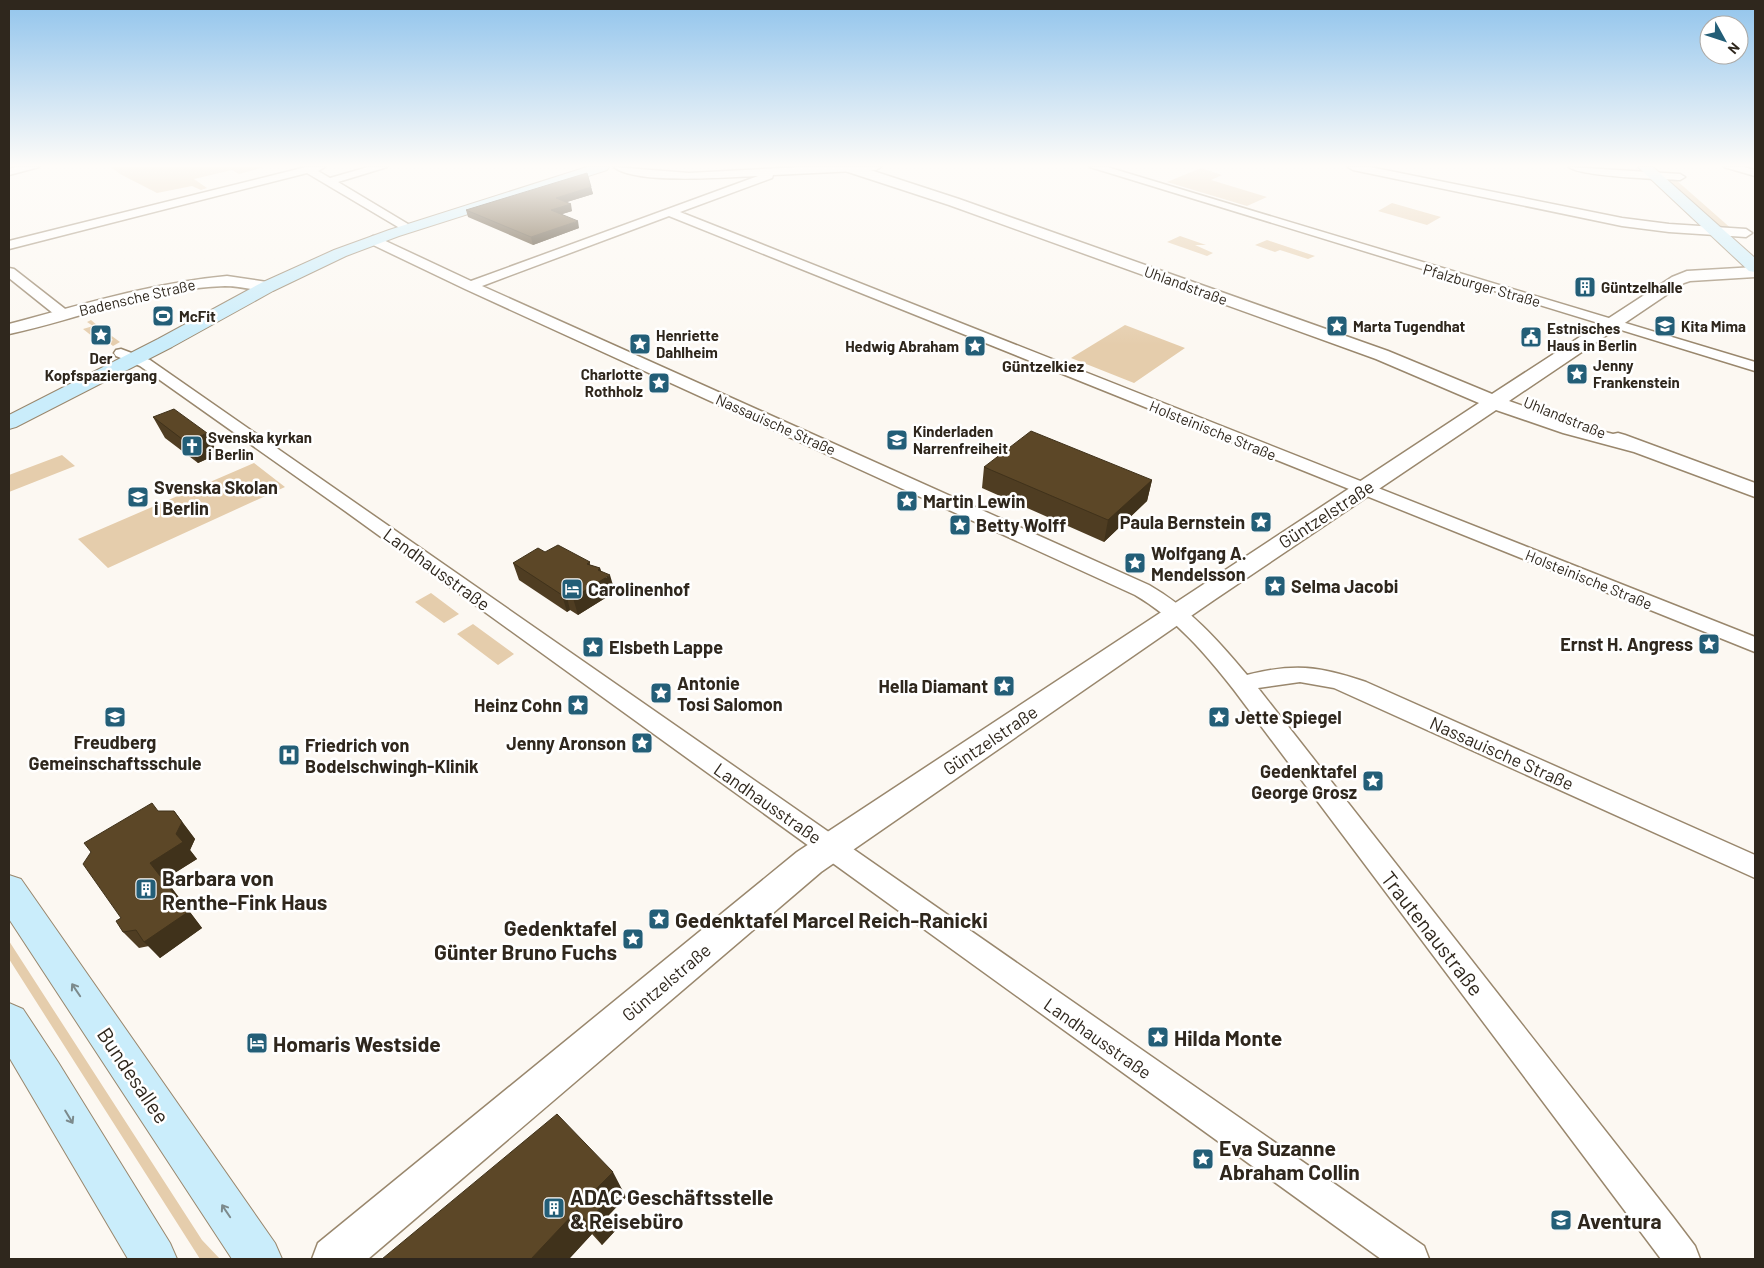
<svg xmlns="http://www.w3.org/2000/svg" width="1764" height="1268" font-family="Barlow,sans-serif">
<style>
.green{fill:#e5cdac}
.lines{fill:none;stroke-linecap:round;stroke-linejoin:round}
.minor-casing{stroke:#99876d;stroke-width:3}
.tertiary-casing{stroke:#99876d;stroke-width:3}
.secondary-casing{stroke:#99876d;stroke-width:2}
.minor{fill:#fff;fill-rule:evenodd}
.tertiary{fill:#fff;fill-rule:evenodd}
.secondary{fill:#caedfb;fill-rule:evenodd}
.wall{fill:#4f3d22}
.shaded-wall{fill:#40321b}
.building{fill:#5c4727;stroke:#40321b}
.oneway{stroke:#7c8a8c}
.labels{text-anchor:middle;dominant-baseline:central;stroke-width:5;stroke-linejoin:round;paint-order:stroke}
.far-street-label{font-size:15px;fill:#2f271d;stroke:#fff}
.far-poi-label{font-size:15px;font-weight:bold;fill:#2f271d;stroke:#fff;text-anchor:start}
.far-quarter-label{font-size:16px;font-weight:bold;fill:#2f271d;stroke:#fff}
.poi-label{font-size:18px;font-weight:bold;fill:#2f271d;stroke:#fff;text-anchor:start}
.street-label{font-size:18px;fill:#2f271d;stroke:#fff}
.near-poi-label{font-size:21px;font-weight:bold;fill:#2f271d;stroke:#fff;text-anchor:start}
.near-street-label{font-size:21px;fill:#2f271d;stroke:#fff}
</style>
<rect width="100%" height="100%" fill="#fcf8f2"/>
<path class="green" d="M111 167H265L239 174 232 170 194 179 207 188 201 190 192 186 157 193 120 174Z
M1201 168 1222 175 1211 180 1267 197 1247 206 1167 182Z
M1664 178 1675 179 1734 231 1722 230Z
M1392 203 1441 217 1427 225 1378 211Z
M1180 236 1206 245H1195L1213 253 1207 256 1167 242Z
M1267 240 1315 256 1308 259 1280 250 1275 252 1255 245Z
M91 320 98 326 95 327 98 326 120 342 113 346 108 342 113 340 108 336 97 340 83 329 93 326 87 322Z
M1125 325 1185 348 1134 383 1071 358Z
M62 455 75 466 9 492V475Z
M254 463 285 487 108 568 78 539Z
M431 593 459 614 444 623 415 602Z
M473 624 514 654 498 665 457 634Z
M9 941 202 1240 220 1259H200L9 959Z"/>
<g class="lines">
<g class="minor-casing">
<path id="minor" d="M16 167H39L9 175V169Z
M306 167H325L318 171 330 178 368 167H387L338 182 408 224 406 227H398L307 173 9 249V241Z
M614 167 689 173 802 167H881L876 170 773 175 772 178 680 212 1755 637V652L669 216 482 286 1149 585C1189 608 1218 640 1247 675 1295 663 1319 666 1366 682L1755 855V878L1334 688 1300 682 1258 688 1673 1217 1695 1246 1700 1259H1661L1234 690C1205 653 1176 619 1135 595L465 289 369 243 367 240 373 236 377 237 471 281 758 176C728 177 636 185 614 167Z
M1090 167H1107L1755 362V371Z
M1348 167H1370L1622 218 1669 224 1746 229 1752 233 1746 237 1669 232 1622 226 1353 170Z
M1569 167 1680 174 1685 177 1680 180C1660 179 1582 177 1569 167Z
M1724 167H1744L1755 170V176Z
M9 268 14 269 69 312 71 315 69 318H59L9 278Z
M121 349 150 360 1424 1246 1429 1259H1381L345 511 140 366 116 356 114 353 116 350Z"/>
</g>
<g class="tertiary-casing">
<path id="tertiary" d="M841 167H861L959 199 1388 351 1492 394 1672 277 1687 271 1755 267V277L1690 281 1684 283 1509 401 1577 425 1613 434 1618 433 1625 435 1755 483V497L1634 452 1563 433 1496 410 1214 600 821 872 368 1259H312L318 1243 797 852 1479 403 1376 359 949 205 842 170Z
M227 276 267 282 273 284 275 287 273 290 267 292C254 290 239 286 225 286 151 288 80 319 9 334V324C81 305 152 283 227 276Z"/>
</g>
<g class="secondary-casing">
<path id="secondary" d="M587 167H609L607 170 399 236 346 256 273 291 172 347 16 427 9 429V415L158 339 261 283 334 250 389 230Z
M1638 167H1653L1755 258V272L1749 271Z
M9 875 21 879 275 1243 282 1259H232L9 919Z
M9 1003 23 1009 58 1062 170 1243 177 1259H128L9 1057Z"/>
</g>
<use href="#minor" class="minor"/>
<use href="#tertiary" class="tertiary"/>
<use href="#secondary" class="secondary"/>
</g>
<path class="wall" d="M591 187 593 194 567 202 572 211 562 214 579 228 533 245 468 217 466 210Z
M153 417 218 454 198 463 165 438Z
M984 467 1152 480 1147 501 1104 542 982 488Z
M545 552 590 562V565L600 568 601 571 615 592 578 615 570 610 567 612 519 580 513 563Z
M174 811 195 839 190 850 197 859 165 879 202 928 160 958 149 946 139 948 123 932 121 918Z
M626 1197 607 1217 615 1231 602 1245 592 1234 569 1259H382Z"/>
<path class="shaded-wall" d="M591 187 593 194 557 205 556 198Z
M571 204 572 211 553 217 551 210Z
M578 221 579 228 533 245 531 237Z
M207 433 218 454 198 463 186 442Z
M1152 480 1147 501 1104 542 1108 520Z
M600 568 603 580 610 575 615 592 578 615 573 598 598 570Z
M566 593 570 610 567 612 562 595Z
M174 811 195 839 190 850 197 859 165 879 202 928 160 958 144 942 150 863 176 834Z
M613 1172 626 1197 607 1217 615 1231 602 1245 587 1222 590 1195Z
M577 1210 592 1234 569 1259H531Z"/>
<path class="building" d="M587 173 591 187 556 198 571 204 551 210 578 221 531 237 466 210Z
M174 409 207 433 186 442 153 417Z
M1031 431 1152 480 1108 520 984 467Z
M558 545 590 562 587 564 600 568 598 570 610 575 573 598 566 593 562 595 513 563 538 548 545 552Z
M152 803 158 811H174L182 822 176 834 183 842 150 863 188 912 144 942 136 930 123 932 116 921 121 918 83 864 91 852 84 843Z
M557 1114 613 1172 590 1195 601 1207 587 1222 577 1210 531 1259H382Z"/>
<defs><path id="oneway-shaft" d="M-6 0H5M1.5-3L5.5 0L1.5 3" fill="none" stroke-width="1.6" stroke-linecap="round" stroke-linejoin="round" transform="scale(1.25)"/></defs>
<g class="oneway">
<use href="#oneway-shaft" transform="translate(76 990) rotate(-124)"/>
<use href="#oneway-shaft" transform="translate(69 1117) rotate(59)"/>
<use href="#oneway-shaft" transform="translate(226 1211) rotate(-124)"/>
</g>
<linearGradient id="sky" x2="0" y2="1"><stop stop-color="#91c4ec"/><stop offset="0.48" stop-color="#fefcf9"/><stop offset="1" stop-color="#fefcf9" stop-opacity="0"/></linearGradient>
<rect width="1764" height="345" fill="url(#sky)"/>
<defs>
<g id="building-square" transform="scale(1.125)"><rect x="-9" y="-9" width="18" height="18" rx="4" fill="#235e77" stroke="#fff"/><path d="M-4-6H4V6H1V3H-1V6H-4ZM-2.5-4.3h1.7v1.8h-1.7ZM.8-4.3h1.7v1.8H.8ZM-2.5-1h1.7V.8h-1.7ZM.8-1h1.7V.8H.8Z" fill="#fff"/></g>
<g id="stadium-square" transform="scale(1.125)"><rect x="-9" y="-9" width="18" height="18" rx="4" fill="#235e77" stroke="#fff"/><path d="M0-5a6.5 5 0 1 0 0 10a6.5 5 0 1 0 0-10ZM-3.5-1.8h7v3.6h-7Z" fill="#fff"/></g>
<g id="sight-square" transform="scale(1.125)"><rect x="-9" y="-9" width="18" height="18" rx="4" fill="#235e77" stroke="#fff"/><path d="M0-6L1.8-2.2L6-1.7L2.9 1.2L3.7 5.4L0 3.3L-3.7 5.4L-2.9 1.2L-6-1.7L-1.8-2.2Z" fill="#fff"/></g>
<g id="school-square" transform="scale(1.125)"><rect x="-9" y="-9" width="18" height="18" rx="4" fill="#235e77" stroke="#fff"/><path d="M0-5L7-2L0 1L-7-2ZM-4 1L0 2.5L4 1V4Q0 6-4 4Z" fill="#fff"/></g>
<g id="civic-square" transform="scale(1.125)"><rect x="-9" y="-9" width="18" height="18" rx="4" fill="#235e77" stroke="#fff"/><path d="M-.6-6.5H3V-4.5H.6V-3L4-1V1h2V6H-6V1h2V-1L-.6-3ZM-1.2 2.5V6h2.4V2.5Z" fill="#fff"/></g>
<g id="church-square" transform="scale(1.125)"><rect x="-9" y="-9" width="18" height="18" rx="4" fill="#235e77" stroke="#fff"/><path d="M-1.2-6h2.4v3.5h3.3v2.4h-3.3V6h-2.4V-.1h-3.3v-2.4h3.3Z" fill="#fff"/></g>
<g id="hotel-square" transform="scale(1.125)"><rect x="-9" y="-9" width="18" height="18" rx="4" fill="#235e77" stroke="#fff"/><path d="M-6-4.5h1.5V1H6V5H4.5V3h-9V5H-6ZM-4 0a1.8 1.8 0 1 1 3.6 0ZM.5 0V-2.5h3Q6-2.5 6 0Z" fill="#fff"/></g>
<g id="hospital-square" transform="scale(1.125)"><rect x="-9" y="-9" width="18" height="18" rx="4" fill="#235e77" stroke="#fff"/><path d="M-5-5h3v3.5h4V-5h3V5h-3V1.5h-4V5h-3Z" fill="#fff"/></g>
</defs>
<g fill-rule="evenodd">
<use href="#building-square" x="1585" y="287"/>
<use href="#stadium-square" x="163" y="316"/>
<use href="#sight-square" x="1337" y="326"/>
<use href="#school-square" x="1665" y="326"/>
<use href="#sight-square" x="101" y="335"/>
<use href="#civic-square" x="1531" y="337"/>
<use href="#sight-square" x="640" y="344"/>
<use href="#sight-square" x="975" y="346"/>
<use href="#sight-square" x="1577" y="374"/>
<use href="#sight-square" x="659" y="383"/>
<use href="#school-square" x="897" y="440"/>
<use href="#church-square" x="192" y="446"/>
<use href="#school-square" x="138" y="497"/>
<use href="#sight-square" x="907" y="501"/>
<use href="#sight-square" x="1261" y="522"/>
<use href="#sight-square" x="960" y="525"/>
<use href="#sight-square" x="1135" y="563"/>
<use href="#sight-square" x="1275" y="586"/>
<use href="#hotel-square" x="572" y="589"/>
<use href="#sight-square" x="1709" y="644"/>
<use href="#sight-square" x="593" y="647"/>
<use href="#sight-square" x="1004" y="686"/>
<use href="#sight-square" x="661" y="693"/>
<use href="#sight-square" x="578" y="705"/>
<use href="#school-square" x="115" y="717"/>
<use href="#sight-square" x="1219" y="717"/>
<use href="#sight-square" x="642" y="743"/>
<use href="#hospital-square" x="289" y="755"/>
<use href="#sight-square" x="1373" y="781"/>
<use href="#building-square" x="146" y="889"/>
<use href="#sight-square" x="659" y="919"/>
<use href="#sight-square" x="633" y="939"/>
<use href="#sight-square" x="1158" y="1037"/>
<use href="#hotel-square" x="257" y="1043"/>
<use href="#sight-square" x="1203" y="1159"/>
<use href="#building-square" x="554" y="1208"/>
<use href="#school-square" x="1561" y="1220"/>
</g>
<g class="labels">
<g class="far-street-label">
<text transform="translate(1186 285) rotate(20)">Uhlandstraße</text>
<text transform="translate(1482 285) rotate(16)">Pfalzburger Straße</text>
<text transform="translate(137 297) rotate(-13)">Badensche Straße</text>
<text transform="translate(1565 417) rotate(22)">Uhlandstraße</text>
<text transform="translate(776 424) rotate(24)">Nassauische Straße</text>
<text transform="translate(1213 430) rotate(22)">Holsteinische Straße</text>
<text transform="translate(1589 579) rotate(22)">Holsteinische Straße</text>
</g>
<g class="far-poi-label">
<text x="1601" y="287">Güntzelhalle</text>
<text x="179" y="316">McFit</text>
<text x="1353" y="326">Marta Tugendhat</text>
<text x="1681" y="326">Kita Mima</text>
<text x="1547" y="328">Estnisches<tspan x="1547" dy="17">Haus in Berlin</tspan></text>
<text x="656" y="335">Henriette<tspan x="656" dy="17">Dahlheim</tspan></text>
<text x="959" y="346" text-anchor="end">Hedwig Abraham</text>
<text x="101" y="358" text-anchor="middle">Der<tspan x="101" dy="17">Kopfspaziergang</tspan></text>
<text x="1593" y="365">Jenny<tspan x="1593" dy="17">Frankenstein</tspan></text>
<text x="643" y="374" text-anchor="end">Charlotte<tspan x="643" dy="17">Rothholz</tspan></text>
<text x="913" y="431">Kinderladen<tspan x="913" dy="17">Narrenfreiheit</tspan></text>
<text x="208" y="437">Svenska kyrkan<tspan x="208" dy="17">i Berlin</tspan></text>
</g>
<g class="far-quarter-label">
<text x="1043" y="365">Güntzelkiez</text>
</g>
<g class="poi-label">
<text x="154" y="487">Svenska Skolan<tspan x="154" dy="21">i Berlin</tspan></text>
<text x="923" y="501">Martin Lewin</text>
<text x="1245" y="522" text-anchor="end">Paula Bernstein</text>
<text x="976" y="525">Betty Wolff</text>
<text x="1151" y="553">Wolfgang A.<tspan x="1151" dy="21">Mendelsson</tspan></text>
<text x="1291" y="586">Selma Jacobi</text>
<text x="588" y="589">Carolinenhof</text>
<text x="1693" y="644" text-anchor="end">Ernst H. Angress</text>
<text x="609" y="647">Elsbeth Lappe</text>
<text x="677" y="683">Antonie<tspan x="677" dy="21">Tosi Salomon</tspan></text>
<text x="988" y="686" text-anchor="end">Hella Diamant</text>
<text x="562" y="705" text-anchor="end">Heinz Cohn</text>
<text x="1235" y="717">Jette Spiegel</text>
<text x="115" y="742" text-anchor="middle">Freudberg<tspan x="115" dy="21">Gemeinschaftsschule</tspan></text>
<text x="626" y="743" text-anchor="end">Jenny Aronson</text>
<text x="305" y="745">Friedrich von<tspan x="305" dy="21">Bodelschwingh-Klinik</tspan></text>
<text x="1357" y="771" text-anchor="end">Gedenktafel<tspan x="1357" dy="21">George Grosz</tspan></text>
</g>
<g class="street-label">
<text transform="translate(1326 514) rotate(-33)">Güntzelstraße</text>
<text transform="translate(437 569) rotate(36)">Landhausstraße</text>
<text transform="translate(990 740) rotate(-34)">Güntzelstraße</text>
<text transform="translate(1502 753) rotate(24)">Nassauische Straße</text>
<text transform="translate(768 803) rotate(35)">Landhausstraße</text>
<text transform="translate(666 982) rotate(-40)">Güntzelstraße</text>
<text transform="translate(1098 1038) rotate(35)">Landhausstraße</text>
</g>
<g class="near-poi-label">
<text x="162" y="877">Barbara von<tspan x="162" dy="24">Renthe-Fink Haus</tspan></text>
<text x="675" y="919">Gedenktafel Marcel Reich-Ranicki</text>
<text x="617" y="927" text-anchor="end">Gedenktafel<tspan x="617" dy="24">Günter Bruno Fuchs</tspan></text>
<text x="1174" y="1037">Hilda Monte</text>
<text x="273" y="1043">Homaris Westside</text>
<text x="1219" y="1147">Eva Suzanne<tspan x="1219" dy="24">Abraham Collin</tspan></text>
<text x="570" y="1196">ADAC Geschäftsstelle<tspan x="570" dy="24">&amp; Reisebüro</tspan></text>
<text x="1577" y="1220">Aventura</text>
</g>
<g class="near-street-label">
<text transform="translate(1433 933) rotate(52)">Trautenaustraße</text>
<text transform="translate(134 1075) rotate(56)">Bundesallee</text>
</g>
</g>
<rect width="1764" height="1268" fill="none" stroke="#2f271d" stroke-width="20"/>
<g transform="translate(1724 40) rotate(130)"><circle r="24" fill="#ffffff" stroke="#aca9a5"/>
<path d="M0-4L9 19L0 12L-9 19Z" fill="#235e77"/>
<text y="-8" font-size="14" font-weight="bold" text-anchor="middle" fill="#2f271d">N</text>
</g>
</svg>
